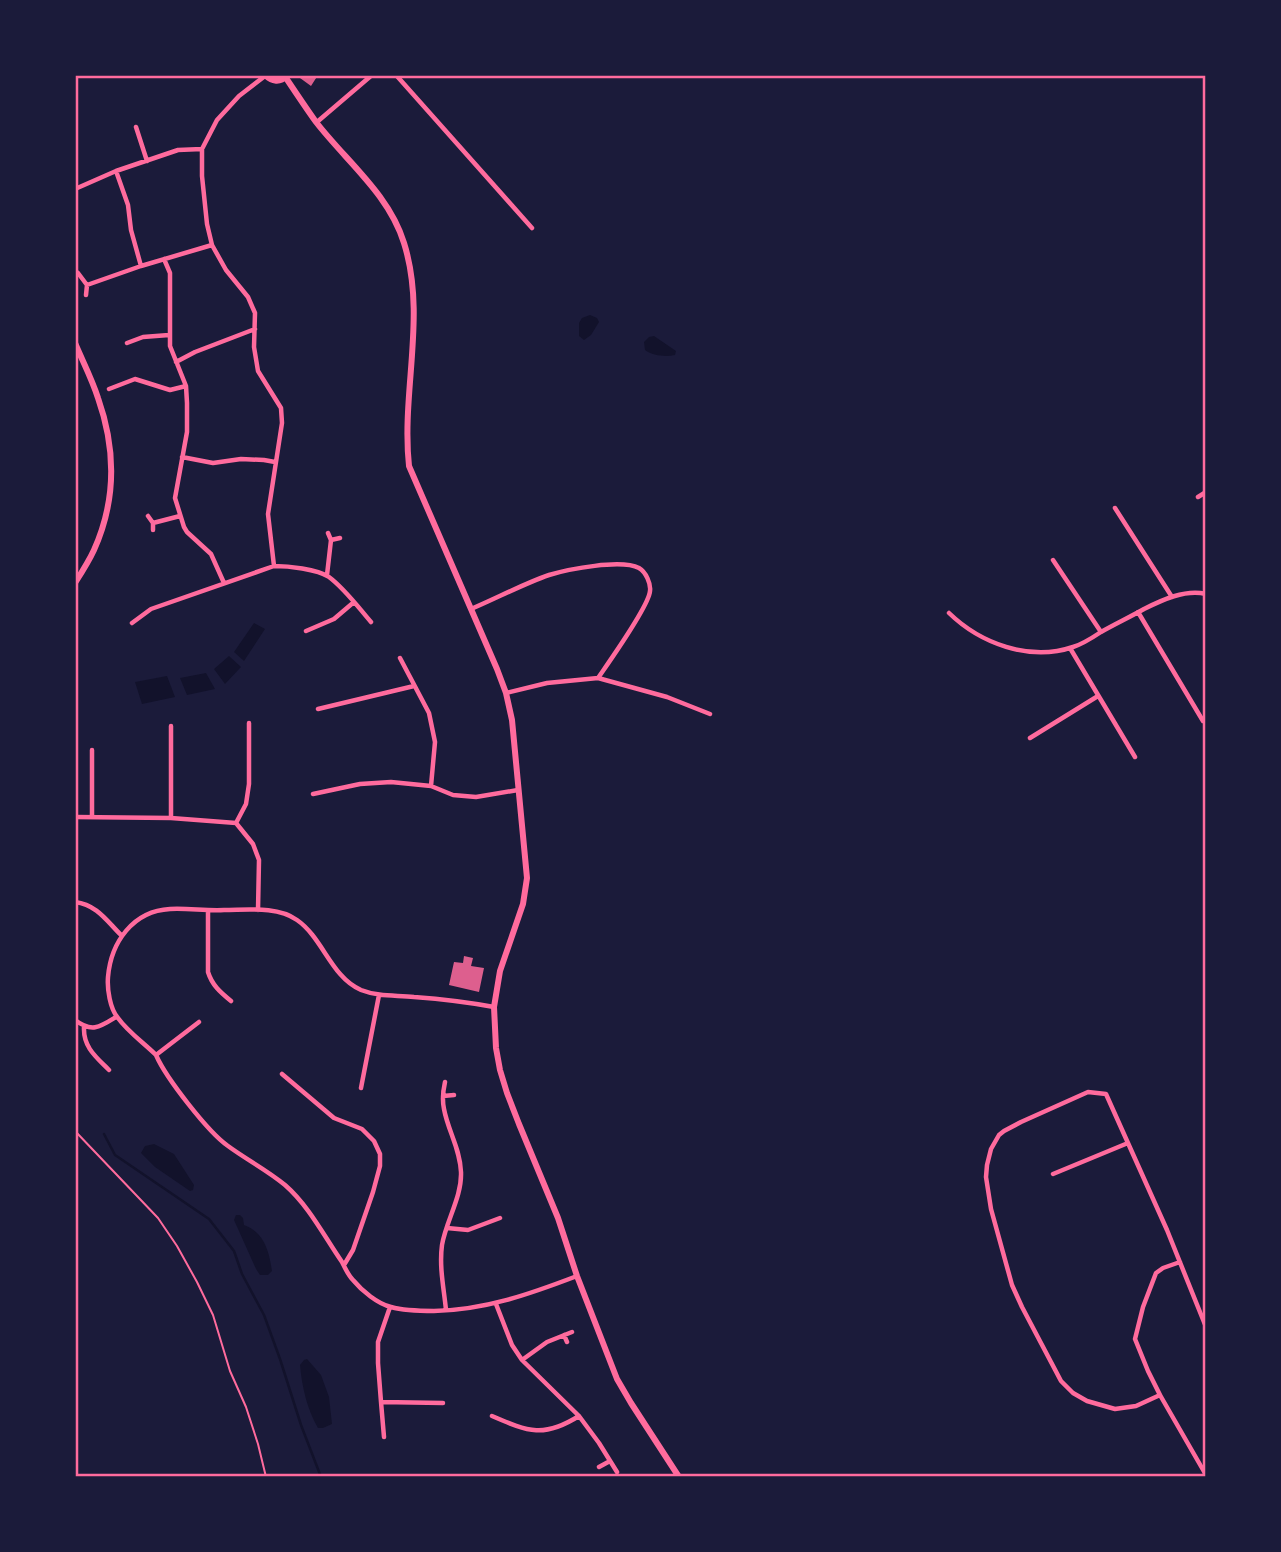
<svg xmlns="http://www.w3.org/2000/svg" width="1281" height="1552" font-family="Jost,sans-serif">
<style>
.water{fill:#12122b}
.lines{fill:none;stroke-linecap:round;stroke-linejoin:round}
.stream{stroke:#12122b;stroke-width:2.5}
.building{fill:#dd5f8e}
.path{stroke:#ff6b9d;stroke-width:2}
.minor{stroke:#ff6b9d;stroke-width:4.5}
.tertiary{stroke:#ff6b9d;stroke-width:6}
.neatline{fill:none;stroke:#ff6b9d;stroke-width:2.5}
</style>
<rect width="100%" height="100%" fill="#1b1b3a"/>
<path class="water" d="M590 315 597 318 599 322 591 335 584 340 579 336V323L582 318Z
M654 336 676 351 675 355C666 357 653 356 645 350L644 342 649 337Z
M254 623 265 629 244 661 234 652Z
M229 656 241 667 225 684 214 669Z
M206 673 215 689 187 695 180 678Z
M167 676 175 697 142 704 135 682Z
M154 1144 174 1154 194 1185 193 1190 190 1191 155 1167 141 1153 145 1146Z
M236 1215H240L243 1218 244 1225C264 1232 269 1251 272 1271L268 1275H260L256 1269 234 1220Z
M307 1359 321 1375 329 1397 332 1424 323 1428H318C307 1409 302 1387 300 1365L304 1360Z"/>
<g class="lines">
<path class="stream" d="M104 1134 115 1155 209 1219 234 1251 242 1274 264 1315 280 1359 301 1425 321 1477"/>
</g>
<path class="building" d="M302 75H318L311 86 300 78Z
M464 956 473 958 471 966 484 968 479 992 449 985 454 962 463 963Z"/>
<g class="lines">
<path class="path" d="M75 1131 158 1218 177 1246 197 1282 213 1315 230 1371 246 1407 258 1444 266 1477"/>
<path class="minor" d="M396 75 532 228
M265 76 239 96 217 120 202 149V176L207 224 212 245 226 270 248 297 255 313 254 347 258 371 281 408 282 423 268 514 274 566
M317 122 372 75
M136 127 147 161
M116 171 128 205 131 230 141 266
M75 189 116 171 178 150 202 149
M164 259 170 273V346L186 386 187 403V432L175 498 184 527 187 532 211 554 224 583
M78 273 87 285 86 295
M87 285 141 266 212 245
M127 343 143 337 169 335
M176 362 195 352 255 329
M109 389 135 379 170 390 186 386
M182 457 213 463 241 459 264 460 275 462
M1198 497 1206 492
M1115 508 1172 597
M148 516 153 523V530
M153 523 180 516
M331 540 340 538
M1053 560 1101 632
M327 575 331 540 328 533
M471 609C497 598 523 584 549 575 569 569 621 559 639 568 646 572 651 584 650 591 649 606 609 662 598 678
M1138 612 1203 721
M949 613C980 643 1029 662 1073 647 1083 644 1092 638 1101 632 1115 624 1130 617 1144 609 1162 600 1185 589 1206 594
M132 623 151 609 274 566C288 566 317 569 329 577 345 589 358 607 371 622
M306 631 334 619 354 602
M1070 648 1135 757
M400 658 429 713 435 742 431 786
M506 693 547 683 598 678 667 697 710 714
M318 709 414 686
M1030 738 1098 696
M313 794 360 784 391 782 431 786 453 795 476 797 518 790
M92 816V750
M75 817 171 818 236 823 253 844 259 860 258 910
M171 818V726
M236 823 246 804 249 784V723
M75 902C97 905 106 920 121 935
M208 911V972C212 985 220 992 231 1001
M494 1007C467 1002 441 999 414 997 396 995 379 997 361 990 331 977 323 938 297 920 277 906 247 910 224 910 206 911 188 908 170 909 133 911 111 942 108 977 107 989 110 1009 118 1018 128 1032 144 1043 156 1055 166 1078 208 1132 228 1146 247 1160 267 1170 285 1185 309 1206 324 1236 342 1262 345 1268 348 1275 353 1280 362 1291 378 1304 391 1307 405 1311 420 1311 434 1311 485 1310 530 1294 577 1276
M75 1020C92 1033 100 1027 116 1017
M84 1027C83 1047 96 1057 109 1070
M156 1055 199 1022
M282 1074 334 1118 362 1129 374 1141 380 1154V1166L373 1192 353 1250 344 1265
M445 1082C443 1091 442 1100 444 1109 448 1131 460 1148 461 1172 462 1197 446 1221 442 1245 439 1267 444 1289 446 1310
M361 1088 379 995
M443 1096 454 1095
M1053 1174 1128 1143
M447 1228 468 1230 500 1218
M1180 1262 1163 1268 1156 1273 1143 1307 1135 1339 1148 1371 1160 1395 1206 1475
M496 1304 512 1345 522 1360 579 1416 599 1443 617 1472
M390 1307 378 1342V1363L381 1402 443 1403
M564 1335 567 1342
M522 1360 547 1342 572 1332
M1160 1395 1136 1406 1115 1409 1087 1401 1073 1393 1061 1381 1022 1307 1012 1285 991 1209 986 1177 987 1165 991 1149 999 1135 1004 1131 1021 1122 1088 1092 1106 1094 1167 1230 1206 1327
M381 1402 384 1437
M492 1416C529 1432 544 1438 579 1416
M599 1467 610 1461"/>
<path class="tertiary" d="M265 75C272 82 280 83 287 76
M286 78C296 93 306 108 316 122 346 161 389 194 404 243 427 316 401 392 409 466L497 669 506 693 512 720 527 878 523 904 500 971 494 1007 496 1048 500 1070 507 1093 519 1124 558 1218 577 1276 617 1379 631 1403 679 1477
M75 343C83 362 92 379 98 398 116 449 116 501 94 550 89 561 82 572 75 583"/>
</g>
<rect width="1281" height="1552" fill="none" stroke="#1b1b3a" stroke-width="154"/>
<rect x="77" y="77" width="1127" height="1398" class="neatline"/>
</svg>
